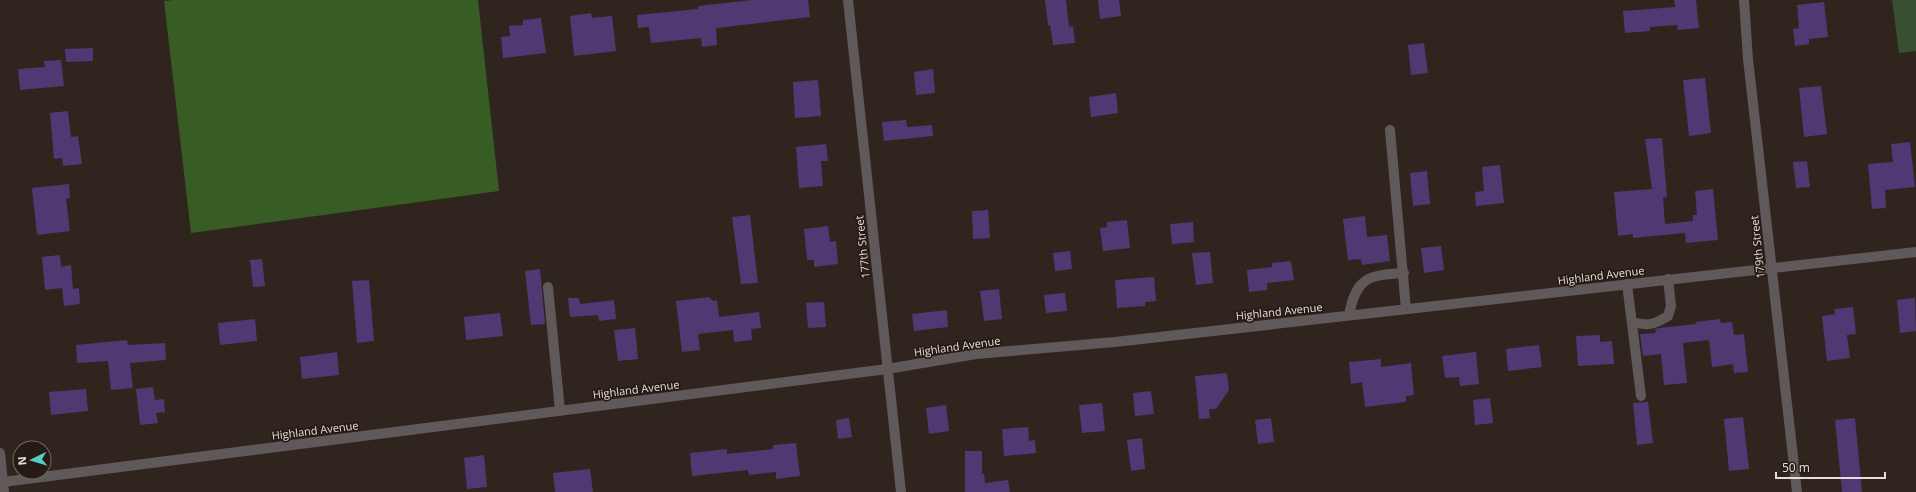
<svg xmlns="http://www.w3.org/2000/svg" width="1916" height="492" font-family="'Open Sans',sans-serif">
<style>
.green{fill:#394f30}
.forest{fill:#375d25}
.building{fill:#4f3972}
.lines{fill:none;stroke-linecap:round;stroke-linejoin:round}
.minor{stroke:#605959;stroke-width:10}
.labels{text-anchor:middle;dominant-baseline:central;stroke-width:3.5;stroke-linejoin:round;paint-order:stroke}
.street-label{font-size:11px;fill:#e6dedb;stroke:#261a15}
</style>
<rect width="100%" height="100%" fill="#30241f"/>
<path class="green" d="M1892 0H1916V51L1899 53Z"/>
<path class="forest" d="M174 0H478L499 191 191 233 164 1Z"/>
<path class="building" d="M752 0H808L810 17 716 28 717 45 702 47 701 38 651 43 649 27 638 28 637 15 698 9V6Z
M1045 0H1066L1069 27 1073 26 1075 43 1053 45 1050 25H1048Z
M1098 0H1119L1121 16 1100 19Z
M1674 0H1696L1699 28 1678 30 1677 25 1650 27V31L1625 33 1623 11 1675 7Z
M1824 2 1828 37 1809 39V44L1795 46 1793 29 1799 28 1797 5Z
M591 13 592 18 612 16 616 51 574 56 570 16Z
M541 18 546 53 503 58 501 37 510 36 509 26 523 25V20Z
M1424 43 1428 73 1411 75 1408 45Z
M93 48V61L66 62 65 49Z
M61 60 64 86 20 90 18 69 45 67 44 61Z
M933 69 935 93 916 95 914 72Z
M1705 78 1711 133 1689 136 1683 80Z
M818 80 821 116 795 118 793 82Z
M1821 86 1827 134 1804 137 1799 88Z
M1116 93 1118 113 1091 117 1089 97Z
M68 111 71 137 78 136 82 164 63 166 62 158 54 159 50 113Z
M906 120 907 127 932 125 933 136 884 141 882 122Z
M1662 138 1667 197 1663 198 1665 224 1693 221V215H1697L1695 191 1713 189 1718 240 1686 243 1685 233 1633 238V234L1618 236 1614 192 1652 189 1645 139Z
M1910 142 1915 187 1885 190 1886 208 1872 209 1868 164 1893 162 1891 144Z
M826 144 828 161H821L823 186 799 188 796 147Z
M1807 161 1810 187 1796 188 1793 162Z
M1500 165 1504 203 1476 206 1475 192 1484 191 1482 167Z
M1427 171 1430 204 1413 206 1410 173Z
M69 184 70 198 66 199 70 231 37 235 32 188Z
M988 210 990 238 973 239 972 211Z
M750 215 758 283 741 284 732 217Z
M1365 216 1367 237 1387 235 1390 261 1362 265 1361 259 1348 260 1343 219Z
M1127 220 1130 248 1103 251 1100 228 1107 227V222Z
M1193 222 1194 242 1172 244 1170 224Z
M828 226 830 242 836 241 838 264 814 267V260H807L804 229Z
M1441 246 1444 270 1424 273 1421 248Z
M1070 251 1072 269 1055 271 1053 253Z
M1210 252 1213 283 1196 285 1192 253Z
M60 255 61 267 71 265 73 289 79 288 80 304 64 306 62 288 45 290 42 257Z
M262 259 265 286 253 287 250 260Z
M1291 261 1294 280 1267 283V290L1249 292 1247 270 1272 267V263Z
M540 269 545 324 531 325 525 271Z
M1154 277 1156 301 1145 302V306L1117 308 1115 280Z
M369 280 374 341 357 343 352 281Z
M999 289 1002 319 984 321 980 291Z
M1065 293 1067 311 1046 313 1044 295Z
M709 297 713 301 717 300 719 317 759 312 761 328 751 329 752 340 734 342 733 330 698 334 700 350 682 352 676 301Z
M568 298H579L580 304 614 300 616 319 599 321 598 315 570 317Z
M1915 298 1916 331 1900 333 1897 300Z
M824 302 826 327 808 328 806 303Z
M1853 307 1856 334 1847 335 1850 358 1827 361 1822 316 1835 314 1834 309Z
M947 310 948 327 914 331 912 314Z
M500 313 503 336 466 340 464 317Z
M255 319 257 341 220 345 218 323Z
M1720 319 1721 323 1732 322 1734 335 1744 334 1748 372 1734 373 1733 364 1712 367 1709 340 1683 343 1687 383 1664 385 1661 354 1643 356 1640 334 1656 333 1655 329 1659 328 1696 324 1695 322Z
M635 328 638 359 618 361 614 330Z
M1600 335V342L1612 341 1614 364 1578 366 1576 336Z
M127 340 128 345 165 343 166 360 130 363 133 388 111 390 108 361 77 363 76 345Z
M1539 345 1542 367 1508 371 1506 349Z
M337 352 339 375 302 379 300 357Z
M1476 352 1479 384 1460 386 1459 377 1445 378 1442 356Z
M1381 359V367L1411 363 1414 395 1406 396V402L1365 407 1362 382 1351 384 1349 362Z
M1227 373 1229 390 1216 409H1209L1210 418 1199 419 1195 376Z
M153 387 155 400 164 399 165 412 156 413 158 423 140 425 136 389Z
M86 389 88 411 51 415 49 392Z
M1151 391 1154 414 1135 416 1133 393Z
M1490 398 1493 423 1475 425 1473 400Z
M1648 402 1653 443 1637 445 1633 403Z
M1102 403 1105 431 1082 433 1079 405Z
M946 405 949 431 929 434 926 408Z
M1743 417 1749 469 1729 471 1724 419Z
M849 418 852 437 838 439 836 420Z
M1271 418 1274 442 1258 444 1255 420Z
M1855 418 1862 492H1842L1835 420Z
M1028 427 1029 441 1035 440 1036 453 1004 456 1002 429Z
M1142 438 1145 469 1131 471 1127 440Z
M796 443 800 476 776 479V472L749 475 748 470 692 476 690 453 727 449V454L773 449V445Z
M965 451H982V474H984L985 483 1008 480 1010 492H965Z
M484 455 487 487 467 489 464 458Z
M590 469 593 492H555L553 473Z"/>
<g class="lines">
<path class="minor" d="M848 0 901 492
M1744 0 1748 59 1797 492
M1390 130 1406 309
M1627 284 1641 396
M548 287 560 411
M1349 315C1356 278 1368 275 1404 273
M1632 322C1649 326 1653 325 1668 316L1671 306 1668 279
M0 453 4 492
M3 482 887 369 976 354 1115 342 1916 252"/>
</g>
<g class="labels">
<g class="street-label">
<text transform="translate(862 247) rotate(-96)">177th Street</text>
<text transform="translate(1757 247) rotate(-96)">179th Street</text>
<text transform="translate(1601 275) rotate(-7)">Highland Avenue</text>
<text transform="translate(1279 311) rotate(-6)">Highland Avenue</text>
<text transform="translate(957 346) rotate(-8)">Highland Avenue</text>
<text transform="translate(636 389) rotate(-7)">Highland Avenue</text>
<text transform="translate(315 430) rotate(-7)">Highland Avenue</text>
</g>
</g>
<g transform="translate(32 460) rotate(265)"><circle r="19" fill="#261a15" stroke="#736864"/>
<path d="M0-3L7 15L0 10L-7 15Z" fill="#56cec4"/>
<text y="-6" font-size="11" font-weight="bold" text-anchor="middle" fill="#e6dedb">N</text>
</g>
<path d="M1776 472v6h109v-6" fill="none" stroke="#e6dedb" stroke-width="2"/>
<text x="1782" y="472" font-size="12" fill="#e6dedb" stroke="#261a15" stroke-width="3" paint-order="stroke">50 m</text>
</svg>
